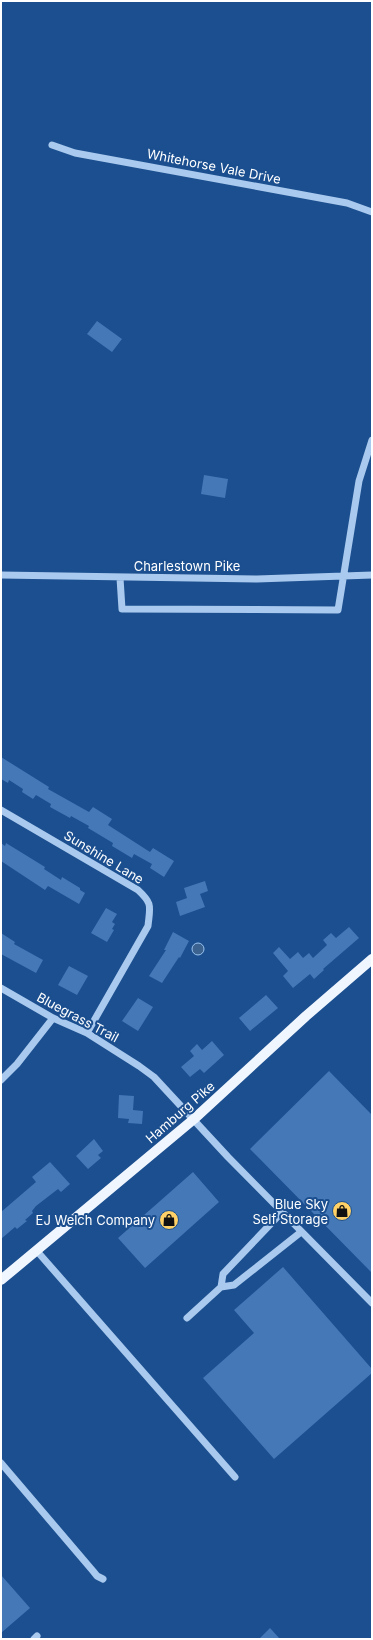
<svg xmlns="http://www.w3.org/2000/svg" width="373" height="1640" font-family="Inter,sans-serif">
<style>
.water{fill:#3c6290;stroke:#9cc4f0}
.building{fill:#4478b7}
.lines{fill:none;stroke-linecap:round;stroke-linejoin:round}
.minor{stroke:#a9c9ee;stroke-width:7}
.major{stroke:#f0f6ff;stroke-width:10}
.labels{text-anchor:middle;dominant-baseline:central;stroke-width:4;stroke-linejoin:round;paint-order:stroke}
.street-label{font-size:13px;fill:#fff;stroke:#1b4f8f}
.poi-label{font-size:13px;fill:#fff;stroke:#1b4f8f;text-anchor:end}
</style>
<rect width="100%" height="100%" fill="#1b4f8f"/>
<path class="water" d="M192 949a6 6 0 1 1 12 0a6 6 0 1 1-12 0Z"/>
<path class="building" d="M97 321 122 339 112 352 87 334Z
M204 475 228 479 225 498 201 494Z
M1 757 49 787 48 789 89 812 93 807 112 819 108 825 150 852 153 848 174 861 164 877 150 868 152 864 134 854 132 858 112 846 113 843 88 828 89 826 71 816 70 818 50 807 51 804 36 795 33 799 22 792 23 789 9 780 8 783 1 779Z
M1 843 5 846 6 843 45 867 44 869 61 880 62 877 80 888V890L85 893 79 904 48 886 45 890 1 861Z
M205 881 208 891 200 894 205 907 180 916 176 902 187 898 184 888Z
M106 908 117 914 112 922 115 924 112 929 114 930 107 942 91 933Z
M349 927 359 938 323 969 324 970 314 979 310 974 293 988 283 976 288 971 273 953 279 947 290 959 298 952 303 958 309 953 313 958 327 945 323 940 331 933 336 938Z
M173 932 189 941 180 958 179 957 162 983 149 976 166 950H164Z
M1 933 15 942 14 944 43 960 36 973 1 954Z
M69 966 88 976 77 995 58 985Z
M266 995 278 1008 250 1031 239 1018Z
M138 998 153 1007 138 1031 122 1021Z
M212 1041 224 1055 204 1073 200 1069 190 1077 181 1067 194 1056 190 1051 197 1044 202 1050Z
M329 1071 372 1115V1273L250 1149Z
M119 1095 134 1096 133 1110 143 1111 142 1124 128 1123 129 1119 118 1118Z
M94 1139 103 1151 98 1155 101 1158 88 1169 76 1156Z
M50 1162 70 1184 61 1192 58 1189 36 1206 32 1211 33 1213 25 1220 27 1221 17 1229 15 1227 1 1239V1212L36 1182 32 1177Z
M193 1172 219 1202 145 1268 118 1238Z
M283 1267 372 1369V1373L274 1459 203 1378 254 1333 234 1310Z
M1 1575 30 1608 1 1633Z
M270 1628 280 1639H259Z"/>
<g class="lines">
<path class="minor" d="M52 145 75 153 347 203 372 212
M1 575 257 579 372 575
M120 578 122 609 338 610 359 481 372 440
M1 810 138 890C153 904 150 906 148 926L87 1033
M1 988 53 1018 87 1033 139 1066 154 1077 228 1157 372 1303
M1 1080 17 1064 53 1018
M282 1212 223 1274 221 1287 234 1285 301 1232
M36 1250 235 1477
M187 1318 221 1287
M1 1463 93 1571 97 1576 103 1579
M34 1639 37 1636"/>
<path class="major" d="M1 1280 194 1119 306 1016 372 959"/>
</g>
<defs>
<g id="shop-disc" transform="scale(1)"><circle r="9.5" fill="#ffd166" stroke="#1b4f8f"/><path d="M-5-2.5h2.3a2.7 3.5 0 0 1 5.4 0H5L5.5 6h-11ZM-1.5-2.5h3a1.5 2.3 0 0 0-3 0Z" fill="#111"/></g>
</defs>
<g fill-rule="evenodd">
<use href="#shop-disc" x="342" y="1211"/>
<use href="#shop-disc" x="169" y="1220"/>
</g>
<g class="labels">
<g class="street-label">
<text transform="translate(214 166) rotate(11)">Whitehorse Vale Drive</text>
<text x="187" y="566">Charlestown Pike</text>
<text transform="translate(104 857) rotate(31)">Sunshine Lane</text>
<text transform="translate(78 1017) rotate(28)">Bluegrass Trail</text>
<text transform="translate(180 1112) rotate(-41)">Hamburg Pike</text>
</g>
<g class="poi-label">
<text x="328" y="1204">Blue Sky<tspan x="328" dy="15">Self Storage</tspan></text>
<text x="155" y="1220">EJ Welch Company</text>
</g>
</g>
<rect width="373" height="1640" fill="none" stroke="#ffffff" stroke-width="4"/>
</svg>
